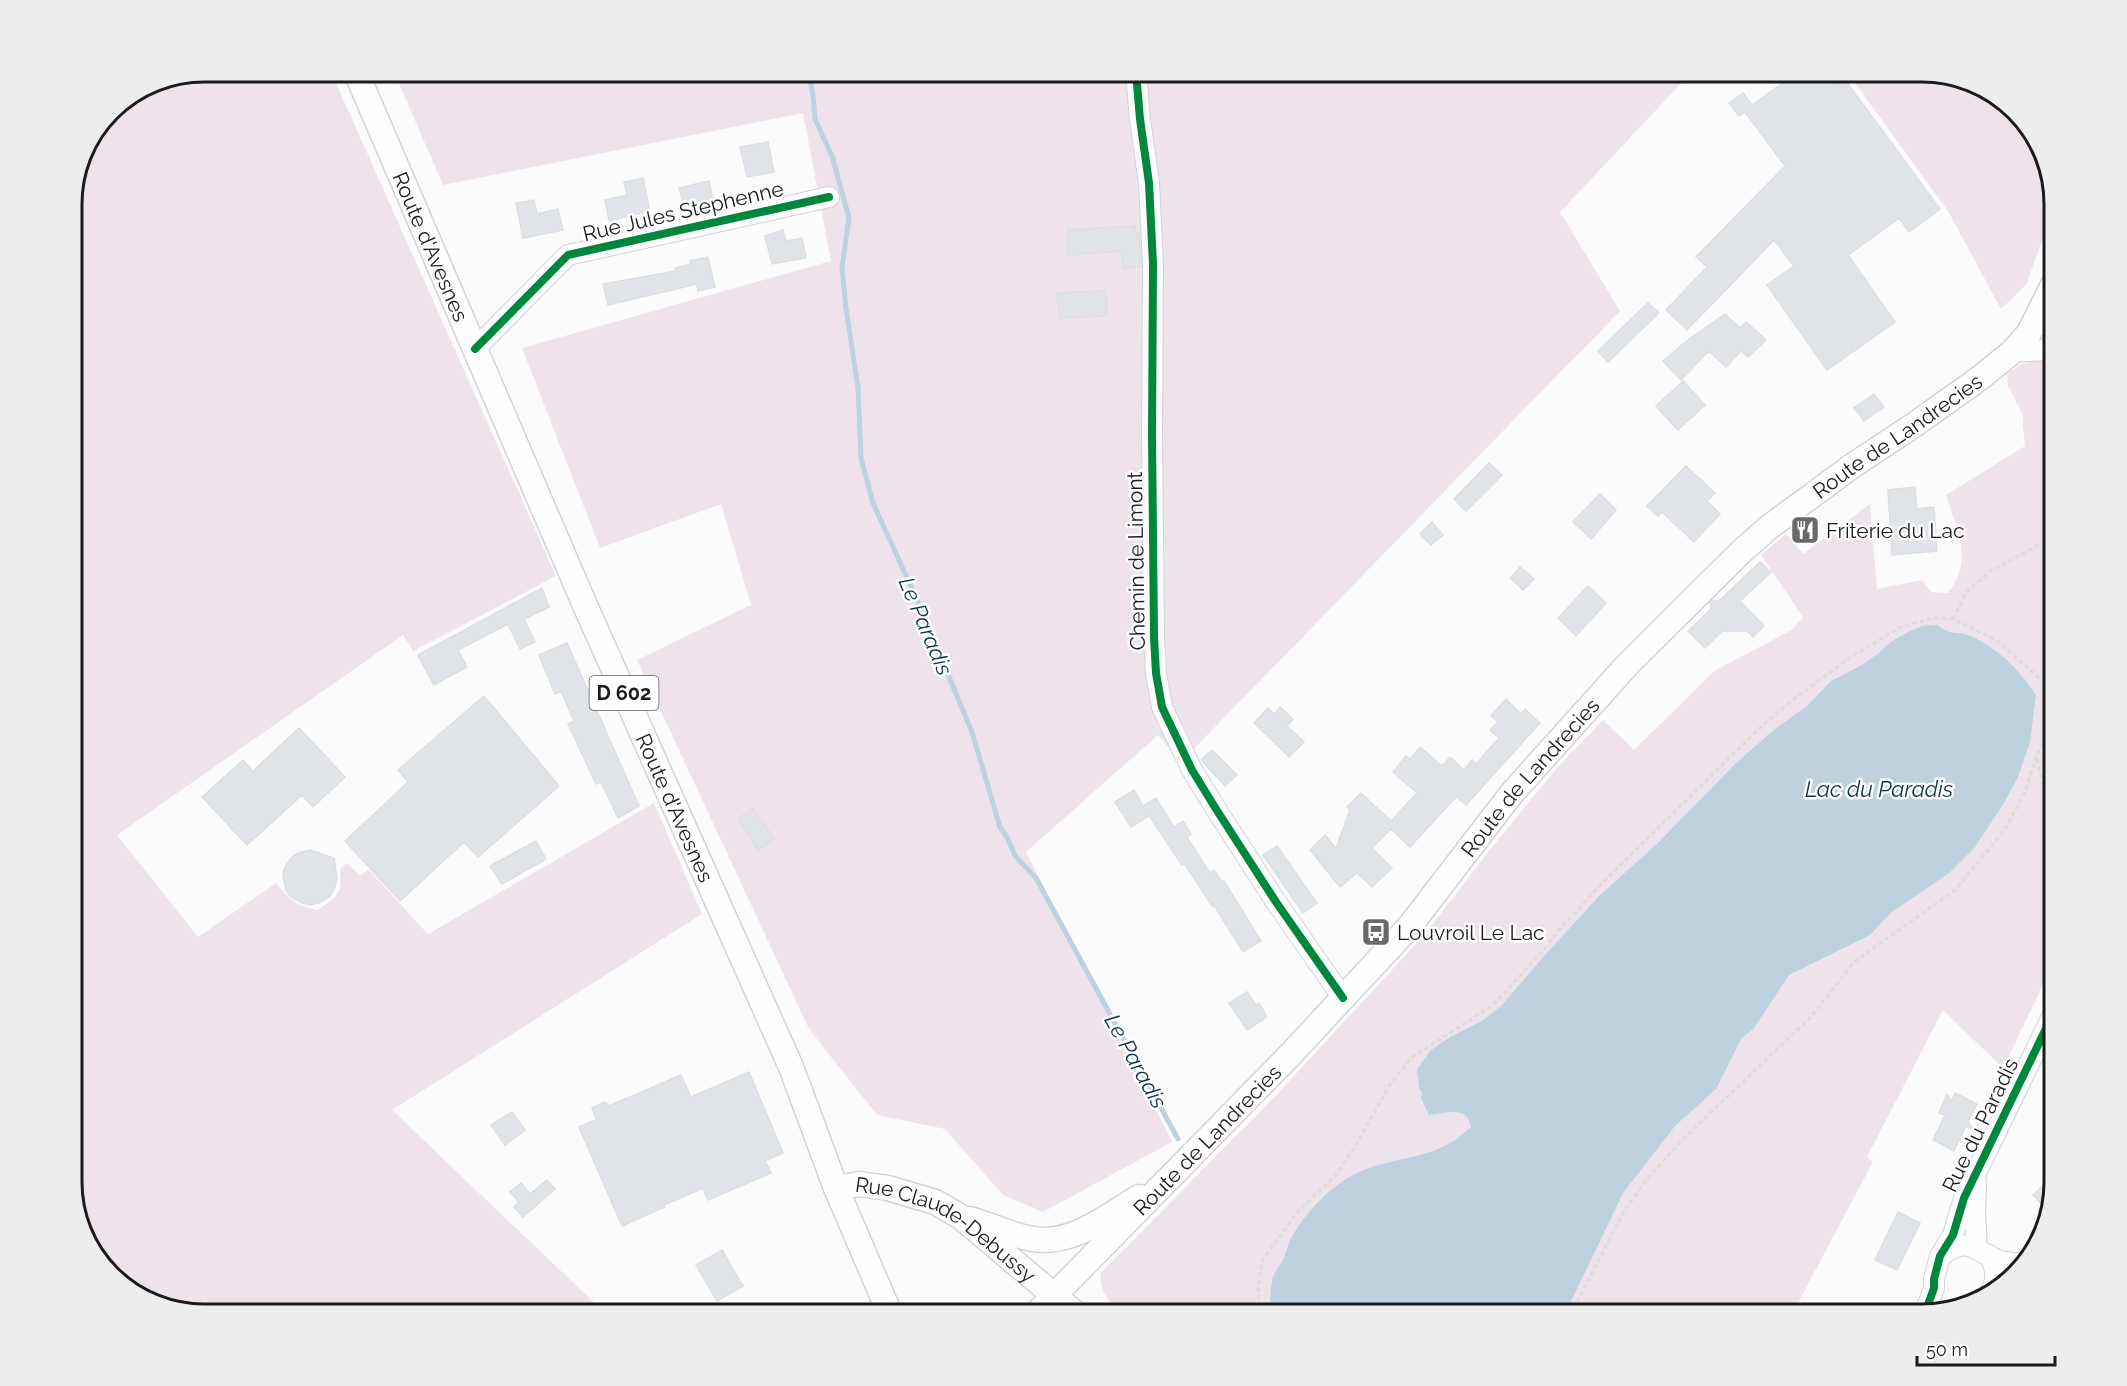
<svg xmlns="http://www.w3.org/2000/svg" width="2127" height="1386" font-family="Raleway,sans-serif">
<style>
.green{fill:#eee3ea}
.water{fill:#bdd2de}
.lines{fill:none;stroke-linecap:round;stroke-linejoin:round}
.stream{stroke:#bdd2de;stroke-width:5}
.building{fill:#e0e4e9;stroke:#dededf;stroke-width:1.5}
.minor-casing{stroke:#d3d3d4;stroke-width:22}
.major-casing{stroke:#d3d3d4;stroke-width:27}
.path{stroke:#dcdcdd;stroke-width:3;stroke-dasharray:4.5 3;stroke-linecap:butt}
.minor{stroke:#fefeff;stroke-width:20}
.major{stroke:#fefeff;stroke-width:24}
.cycleway-casing{stroke:#fff;stroke-width:11}
.cycleway{stroke:#00873e;stroke-width:8}
.labels{text-anchor:middle;dominant-baseline:central;stroke-width:5;stroke-linejoin:round;paint-order:stroke}
.shield{fill:#fff;stroke:#5f5f60;stroke-width:1.5}
.shield-label{font-size:20px;font-weight:bold;fill:#1b1b1c}
.street-label{font-size:21px;fill:#1b1b1c;stroke:#fff}
.poi-label{font-size:21px;fill:#1b1b1c;stroke:#fff;text-anchor:start}
.water-label{font-size:22px;font-style:italic;fill:#083548;stroke:#fff}
.rim{fill:none;stroke:#1b1b1c;stroke-width:3}
</style>
<rect width="100%" height="100%" fill="#fbfbfc"/>
<path class="green" d="M205 72H331L556 576 413 651 403 635 117 835 198 937 276 883C288 899 298 906 317 910 338 897 342 894 340 869L346 863 361 876 368 869 428 934 654 803 702 914 392 1110 606 1314H205L131 1292 90 1248 72 1190V196L82 154 111 111 154 82Z
M394 72H1692L1560 212 1620 311 1181 762 1158 735 1026 852 1172 1142 1043 1212 1003 1195 945 1129 877 1115 809 1029 637 660 751 605 721 504 600 548 522 348 831 261 803 113 443 185Z
M1847 72H1922L1996 94 2037 139 2055 206 2026 285 2001 309 1948 211Z
M2055 358V960L2003 1068 1943 1010 1867 1157 1873 1162 1792 1314H1119C1109 1302 1098 1289 1101 1273L1282 1089 1425 934 1489 851 1557 768 1603 720 1634 750 1714 671 1792 630 1803 617 1761 555 1786 534 1803 554 1870 504 1877 589 1922 580 1931 592 1948 593C1974 561 1957 529 1946 495L2025 446 2022 413 2008 385 2007 374 2021 364Z"/>
<path class="water" d="M1938 625C1950 637 1960 630 1973 637 1999 649 2020 671 2036 695L2030 742 2018 777 2004 803 1975 847 1949 873 1892 912 1870 935 1789 975 1754 1028 1741 1039 1716 1089 1675 1126 1623 1193 1565 1314H1270C1270 1302 1270 1289 1273 1277 1275 1271 1279 1267 1282 1262 1286 1255 1287 1247 1290 1240 1307 1210 1333 1182 1366 1169 1404 1155 1439 1159 1471 1127 1468 1105 1444 1113 1429 1115L1421 1098 1422 1093 1419 1088 1417 1069 1430 1051 1450 1037 1482 1021 1501 1006 1546 954 1599 896 1657 844 1735 764 1775 729 1807 706 1831 681 1860 666 1879 653 1892 641 1906 633 1922 626Z"/>
<g class="lines">
<path class="stream" d="M809 72 813 96 815 119 832 156 849 218 842 267 846 309 858 387 861 458 873 503 914 593 972 732 1000 827 1008 839 1015 856 1036 878 1178 1139"/>
</g>
<path class="building" d="M1798 72H1825L1834 84 1843 77 1940 209 1909 232 1899 218 1848 255 1895 322 1827 370 1767 285 1794 266 1774 240 1687 330 1666 310 1707 267 1696 257 1785 166 1745 112 1739 116 1729 103 1743 93 1752 105Z
M768 142 774 172 747 177 740 147Z
M643 178 650 211 609 221 605 200 627 195 624 182Z
M709 181 713 200 684 206 679 188Z
M534 200 537 214 558 209 563 230 523 238 516 203Z
M1135 226 1136 234H1139L1141 267 1123 268 1122 251 1068 255 1067 230Z
M783 230 786 241 802 238 806 258 772 264 765 236Z
M708 257 715 287 698 291 697 284 608 305 603 284 676 271 675 268 691 264 690 261Z
M1106 291 1107 316 1061 318 1056 293Z
M1648 303 1659 313 1608 362 1598 351Z
M1725 314 1740 328 1746 322 1766 340 1748 357 1741 351 1726 367 1709 351 1681 380 1663 361 1689 339Z
M1683 381 1705 405 1678 430 1656 406Z
M1874 394 1884 407 1864 421 1854 408Z
M1489 463 1502 475 1466 511 1454 499Z
M1686 466 1715 493 1707 501 1720 514 1694 542 1662 512 1658 516 1647 506Z
M1915 487 1917 509 1934 507 1937 551 1892 555 1888 490Z
M1600 494 1616 510 1591 539 1573 522Z
M1432 522 1443 535 1431 545 1420 534Z
M1760 562 1771 572 1740 601 1764 626 1753 637 1747 631H1722L1705 648 1688 631 1711 609 1710 602 1713 600 1718 602Z
M1520 567 1534 579 1523 590 1510 578Z
M1588 586 1606 603 1576 636 1558 618Z
M542 588 549 607 524 619 535 642 520 649 508 624 458 650 467 667 434 685 418 655Z
M567 643 639 806 618 818 601 782 596 784 568 724 574 721 561 691 555 694 539 655Z
M484 696 559 786 478 857 464 842 400 901 345 841 408 782 398 770Z
M1506 699 1521 714 1525 709 1540 723 1466 805 1456 797 1410 847 1391 829 1372 848 1392 868 1372 887 1357 873 1340 887 1310 850 1325 835 1336 848 1350 810 1347 807 1361 793 1391 821 1417 793 1393 772 1406 756 1410 759 1420 747 1442 766 1450 757 1464 770 1472 760 1476 764 1499 738 1490 730 1498 722 1491 716Z
M1280 707 1293 719 1287 726 1304 742 1289 757 1254 723 1268 708 1274 714Z
M299 728 345 777 313 807 302 795 247 845 202 797 243 760 253 771Z
M1212 750 1237 775 1225 786 1201 760Z
M1134 790 1143 806 1156 798 1174 827 1183 821 1191 834 1187 837 1210 873 1214 870 1222 882 1224 881 1261 941 1243 952 1214 905 1212 906 1184 863 1182 865 1148 814 1149 816 1131 827 1115 802Z
M753 808 774 839 758 850 738 819Z
M536 841 546 859 502 884 490 866Z
M1277 846 1317 903 1303 913 1263 855Z
M310 850 334 858 337 878 334 890 329 897 318 903 310 905 302 903 291 897 286 890 283 877 284 869 291 858 298 853Z
M1247 992 1256 1005 1259 1003 1267 1017 1247 1030 1229 1003Z
M749 1072 783 1153 765 1161 771 1173 708 1200 703 1188 664 1205 665 1207 622 1226 579 1127 596 1120 592 1108 605 1102 609 1106 681 1075 691 1097Z
M1955 1093 1977 1104 1968 1122 1974 1129 1966 1126 1954 1151 1933 1140 1945 1115 1939 1113 1947 1095 1952 1101Z
M512 1112 525 1130 505 1145 491 1125Z
M2055 1174V1182L2047 1209 2033 1195Z
M547 1180 555 1189 523 1217 514 1207 519 1202 510 1192 521 1183 530 1194Z
M1898 1212 1920 1223 1897 1270 1875 1260Z
M722 1250 743 1286 717 1301 696 1265Z"/>
<g class="lines">
<g class="minor-casing">
<path id="minor" d="M1136 72 1140 119 1149 183 1153 264 1152 436 1154 637 1156 673 1162 707 1192 770 1216 809 1276 902 1343 998
M2038 315 2055 334
M475 349 568 255 829 197
M2012 352 2047 350 2055 351
M1976 1181 1975 1214 1977 1248
M1940 1256C1969 1236 1971 1249 1998 1260 2006 1263 2014 1263 2023 1263
M1988 1296C1998 1282 1997 1269 1989 1255
M1925 1313 1934 1288V1279L1940 1256 1953 1235 1964 1198 2055 1010"/>
</g>
<g class="major-casing">
<g id="major">
<path id="s1" d="M356 72 584 603 791 1067 836 1188 890 1314"/>
<path id="s2" d="M836 1188 859 1184 888 1188 935 1202 961 1217 1076 1314"/>
<path d="M970 1219C989 1224 1008 1234 1028 1238 1069 1248 1106 1217 1139 1197"/>
<path id="s3" d="M1036 1314 1289 1056 1409 927 1512 793 1629 663 1742 551 1768 528 1852 466 1914 425 1980 378 2012 352 2029 333 2055 281"/>
</g>
</g>
<path class="path" d="M1953 619 1966 593 1989 572 2055 536
M2037 759 2049 814 2055 828
M1132 1314C1155 1296 1193 1310 1221 1310 1233 1310 1246 1305 1258 1304
M1260 1314 1258 1287 1262 1261 1299 1210 1336 1175 1353 1150 1389 1086 1411 1058 1493 1005 1541 953 1559 930 1608 877 1764 724 1795 698 1854 655 1901 627 1933 618 1953 619 1996 640 2051 688 2045 732 2024 794 2004 831 1954 891 1854 962 1810 1018 1684 1138 1647 1179 1623 1213 1571 1314"/>
<use href="#minor" class="minor"/>
<use href="#major" class="major"/>
<g class="cycleway-casing">
<path id="cycleway" d="M1136 72 1140 119 1149 183 1153 264 1152 436 1154 637 1156 673 1162 707 1192 770 1216 809 1276 902 1343 998
M475 349 568 255 829 197
M1925 1313 1934 1288V1279L1940 1256 1953 1235 1964 1198 2055 1010"/>
</g>
<use href="#cycleway" class="cycleway"/>
</g>
<defs>
<g id="restaurant-square" transform="scale(1.5)"><rect x="-9" y="-9" width="18" height="18" rx="4" fill="#69696a" stroke="#fff"/><path d="M-5-6h1v4h1v-4h1v4h1v-4h1v5L-1.5 .5V6h-2V.5L-5-1ZM5-6V6H3V1.5H1.5Q1.5-4 5-6Z" fill="#fff"/></g>
<g id="bus-square" transform="scale(1.5)"><rect x="-9" y="-9" width="18" height="18" rx="4" fill="#69696a" stroke="#fff"/><path d="M-5-6H5V4H4V6H2V4H-2V6H-4V4H-5ZM-3.5-4V0h7V-4ZM-3.5 1.2v1.5H-2V1.2ZM2 1.2v1.5H3.5V1.2Z" fill="#fff"/></g>
</defs>
<g fill-rule="evenodd">
<use href="#restaurant-square" x="1805" y="530"/>
<use href="#bus-square" x="1376" y="932"/>
</g>
<g class="labels">
<rect class="shield" x="589.5" y="676" width="69" height="34" rx="4.5"/>
<g class="shield-label">
<text x="624" y="693">D 602</text>
</g>
<g class="street-label">
<text transform="translate(683 211) rotate(-13)">Rue Jules Stephenne</text>
<text stroke="none"><textPath href="#s1" startOffset="190">Route d'Avesnes</textPath></text>
<text stroke="none"><textPath href="#s3" startOffset="1234">Route de Landrecies</textPath></text>
<text transform="translate(1136 561) rotate(-91)">Chemin de Limont</text>
<text stroke="none"><textPath href="#s3" startOffset="730">Route de Landrecies</textPath></text>
<text stroke="none"><textPath href="#s1" startOffset="802">Route d'Avesnes</textPath></text>
<text transform="translate(1980 1125) rotate(-64)">Rue du Paradis</text>
<text stroke="none"><textPath href="#s3" startOffset="244">Route de Landrecies</textPath></text>
<text stroke="none"><textPath href="#s2" startOffset="123">Rue Claude-Debussy</textPath></text>
</g>
<g class="poi-label">
<text x="1826" y="530">Friterie du Lac</text>
<text x="1397" y="932">Louvroil Le Lac</text>
</g>
<g class="water-label">
<text transform="translate(926 626) rotate(67)">Le Paradis</text>
<text x="1879" y="789">Lac du Paradis</text>
<text transform="translate(1136 1061) rotate(61)">Le Paradis</text>
</g>
</g>
<path d="M0 0H2127V1386H0ZM204 82H1922A122 122 0 0 1 2044 204V1182A122 122 0 0 1 1922 1304H204A122 122 0 0 1 82 1182V204A122 122 0 0 1 204 82Z" fill="#ededed" fill-rule="evenodd"/>
<path class="rim" d="M204 82H1922A122 122 0 0 1 2044 204V1182A122 122 0 0 1 1922 1304H204A122 122 0 0 1 82 1182V204A122 122 0 0 1 204 82Z"/>
<path d="M1917 1356v9h138v-9" fill="none" stroke="#1b1b1c" stroke-width="3"/>
<text x="1926" y="1356" font-size="18" fill="#1b1b1c" stroke="#ffffff" stroke-width="4.5" paint-order="stroke">50 m</text>
</svg>
